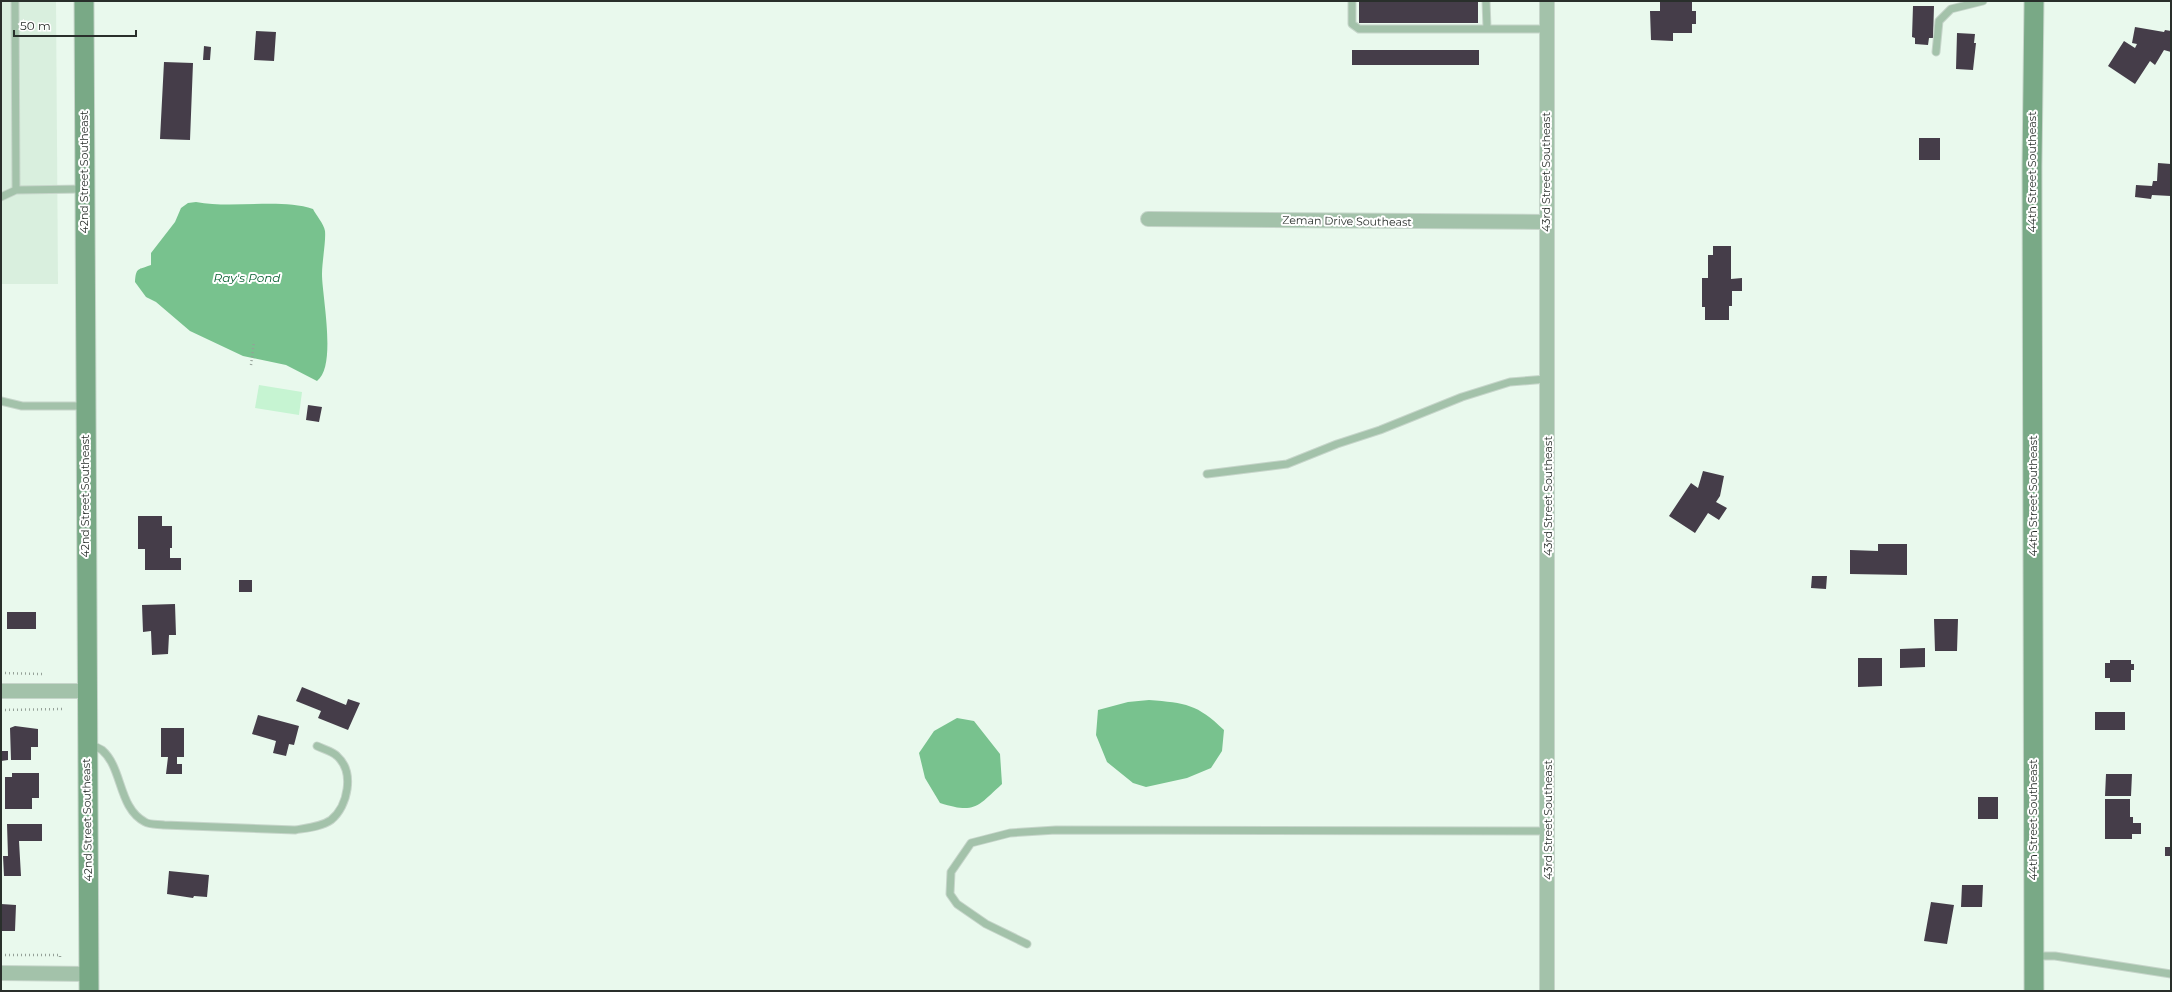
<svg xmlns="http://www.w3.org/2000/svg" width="2172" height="992" viewBox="0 0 2172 992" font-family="Montserrat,sans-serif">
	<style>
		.built { fill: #d9efde }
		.green { fill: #c6f4d2 }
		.water { fill: #78c28e }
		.building { fill: #453d49 }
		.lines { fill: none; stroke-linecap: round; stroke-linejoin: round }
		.lane-casing { stroke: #c6d5ca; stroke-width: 9 }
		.street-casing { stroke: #c6d5ca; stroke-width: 16 }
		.secondary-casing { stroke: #c6d5ca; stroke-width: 21 }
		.path { stroke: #95a198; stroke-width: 2.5; stroke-dasharray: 1 3; stroke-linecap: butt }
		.lane { stroke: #a3c2aa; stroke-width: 7 }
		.street { stroke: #a3c2aa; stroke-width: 14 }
		.secondary { stroke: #79a986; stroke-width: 19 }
		.labels { text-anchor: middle; stroke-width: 4; stroke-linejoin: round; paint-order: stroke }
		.street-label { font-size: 11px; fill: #292f2b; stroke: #fff }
		.water-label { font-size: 12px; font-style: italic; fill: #0b6233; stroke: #fff }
	</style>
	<rect width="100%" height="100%" fill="#e9f9ed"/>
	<!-- built -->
	<path class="built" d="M1,1H56L58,284H1Z"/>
	<!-- green -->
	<path class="green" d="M259,385L302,392L299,415L255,408Z"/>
	<!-- water -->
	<path class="water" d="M196,202C233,209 280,198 313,209C316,215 324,224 325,231C326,241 322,262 322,274C322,296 337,367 317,381L286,365L243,356L190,331L156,302L146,297L135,282C136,267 138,270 151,265V253L175,222L181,208L188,203Z
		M1149,700C1186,703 1197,704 1224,730L1222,751L1211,768L1187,778L1146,787L1133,783L1107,762L1096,735L1098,710L1128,702Z
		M957,718L974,721L1000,754L1002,784C977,807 975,814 940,803L925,778L919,753L934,731Z"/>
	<!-- building -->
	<path class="building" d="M1359,1H1478V23H1359Z
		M1660,1H1692V11H1696V24H1692V33H1673V41L1651,40L1650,11H1660Z
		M1913,6H1934L1933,38H1929L1928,45L1915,44V38L1912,37Z
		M2135,27L2164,32L2165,30L2171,31V52L2164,50L2155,65L2150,61L2135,84L2108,66L2124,41L2135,48L2137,44L2132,43Z
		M256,31L276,32L274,61L254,60Z
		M1957,33L1975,34L1974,43H1976L1973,70L1956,69Z
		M204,46L211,47L210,60H203Z
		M1352,50H1479V65H1352Z
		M164,62L193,63L190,140L160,139Z
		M1919,138H1940V160H1919Z
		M2158,163L2171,164V196L2152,195L2151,199L2135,197L2136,185L2152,186L2153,181H2157Z
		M1713,246H1731V279L1742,278V291H1732V306H1729V320H1705V307H1702V278H1708V255H1713Z
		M308,405L322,407L319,422L306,420Z
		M1703,471L1724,476L1720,496L1716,502L1727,508L1719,520L1708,513L1695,533L1669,516L1691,483L1698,488Z
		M138,516H162V526H172V548H170V558H181V570H145V549H138Z
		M1878,544H1907V575L1850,574V550L1878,551Z
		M1812,576H1827L1826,589L1811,588Z
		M239,580H252V592H239Z
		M175,604L176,635H169L168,654L152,655L151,631L143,632L142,605Z
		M7,612H36V629H7Z
		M1934,619H1958L1957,651H1935Z
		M1925,648V667L1900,668V649Z
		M1858,658H1882V686L1858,687Z
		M2110,660H2131V664H2134V670H2131V682H2110V678H2105V663H2110Z
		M302,687L346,705L348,699L360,703L348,730L318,718L321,711L296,701Z
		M2095,712H2125V730H2095Z
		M258,715L299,726L294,745L289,744L286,756L273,753L276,741L252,734Z
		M15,726L38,729V747H31V760H11L10,728Z
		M161,728H184V757H177V764H182V774H166L168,757H161Z
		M1,751H8V760L1,761Z
		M12,773H39V798H32V809H5V777H12Z
		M2106,774H2132L2131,796H2105Z
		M1978,797H1998V819H1978Z
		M2105,799H2130V817H2133V823H2141V834H2132V839H2105Z
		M7,824H42V841H19L21,876H4L3,856H8Z
		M2165,847H2171V856H2165Z
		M169,871L209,875L207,897L194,896L193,898L167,894Z
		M1962,885H1983L1982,907H1961Z
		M1931,902L1954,905L1947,944L1924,941Z
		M1,904L16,905L15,931H1Z"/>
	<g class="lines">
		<defs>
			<path id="lane" d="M15,1L16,190L84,189
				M1352,1V24L1359,29H1547
				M1486,1L1487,28
				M1936,52L1939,21L1951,9L1983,1
				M1,197L16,190
				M1,401L22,406H85
				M1207,474L1287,464L1337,444L1380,430L1462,397L1510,382L1547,379
				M90,745C94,746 99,748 102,750C123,768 118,808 145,822C150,825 158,824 164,825L295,830C306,828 321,827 331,820C348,806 355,772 337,756C332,751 323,749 317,746
				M1027,944L986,924L957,904L950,894L951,872L971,843L1010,833L1056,830L1548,831
				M2034,956H2055L2171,974"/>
			<path id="street" d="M1547,1V991
				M1148,219L1546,222
				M1,691H86
				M1,973L89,974"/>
			<path id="secondary" d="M84,1L89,991
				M2034,1L2032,166L2034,991"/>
		</defs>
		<!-- lane casing -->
		<use href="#lane" class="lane-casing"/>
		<!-- street casing -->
		<use href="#street" class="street-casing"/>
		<!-- secondary casing -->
		<use href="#secondary" class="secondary-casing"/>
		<!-- path -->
		<path class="path" d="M251,365L254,341
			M1,673L42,674
			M1,710L62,709
			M1,955H60V959"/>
		<!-- lane -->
		<use href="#lane" class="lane"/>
		<!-- street -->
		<use href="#street" class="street"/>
		<!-- secondary -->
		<use href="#secondary" class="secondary"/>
	</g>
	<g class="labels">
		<!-- street labels -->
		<g class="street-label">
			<text transform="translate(84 172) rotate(-90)" y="4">42nd Street Southeast</text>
			<text transform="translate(1546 172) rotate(-90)" y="4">43rd Street Southeast</text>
			<text transform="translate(2032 172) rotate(-90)" y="4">44th Street Southeast</text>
			<text transform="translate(1347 221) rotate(1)" y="4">Zeman Drive Southeast</text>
			<text transform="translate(85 496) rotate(-90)" y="4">42nd Street Southeast</text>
			<text transform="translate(1548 496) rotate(-90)" y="4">43rd Street Southeast</text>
			<text transform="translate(2033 496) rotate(-90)" y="4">44th Street Southeast</text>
			<text transform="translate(87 820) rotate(-91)" y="4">42nd Street Southeast</text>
			<text transform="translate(1548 820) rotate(-90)" y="4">43rd Street Southeast</text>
			<text transform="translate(2033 820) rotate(-90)" y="4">44th Street Southeast</text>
		</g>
		<!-- water labels -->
		<g class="water-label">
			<text x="247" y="282">Ray's Pond</text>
		</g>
	</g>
	<!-- border -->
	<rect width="2172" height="992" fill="none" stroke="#292f2b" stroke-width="4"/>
	<!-- scale -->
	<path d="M14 30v6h122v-6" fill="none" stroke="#292f2b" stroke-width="2"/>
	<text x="20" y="30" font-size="12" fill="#292f2b" stroke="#ffffff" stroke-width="3" paint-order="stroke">50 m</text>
</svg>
